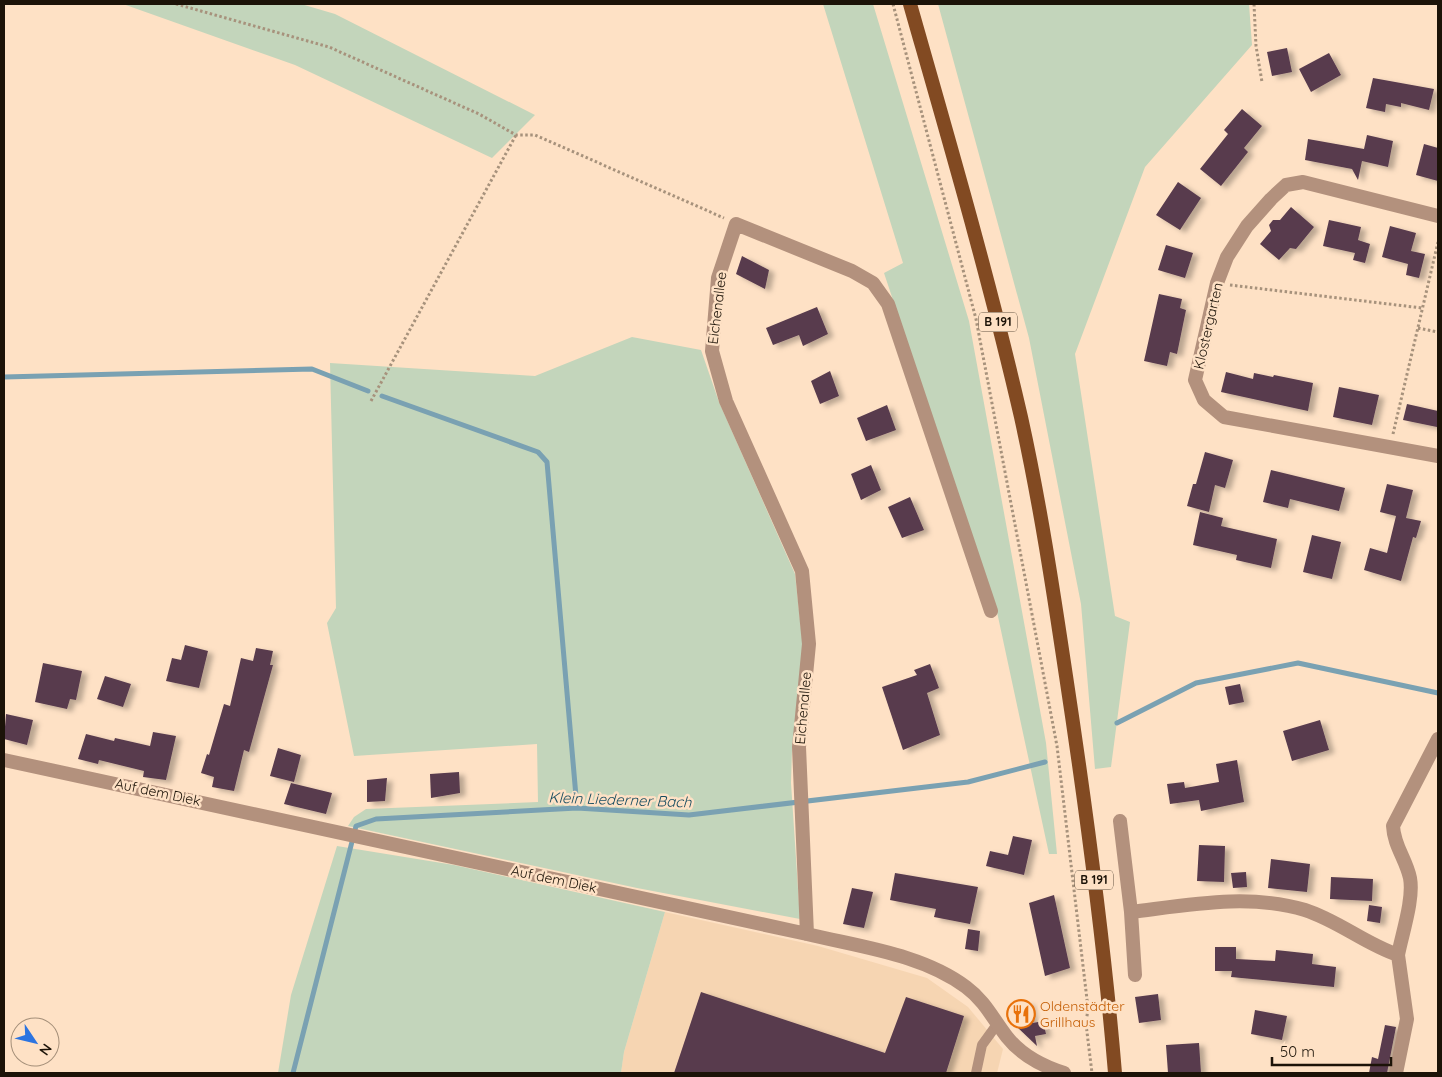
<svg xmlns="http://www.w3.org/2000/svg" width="1442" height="1077" viewBox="0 0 1442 1077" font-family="Quicksand,sans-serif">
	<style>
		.built { fill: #f6d5b2 }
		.green { fill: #c3d5bb }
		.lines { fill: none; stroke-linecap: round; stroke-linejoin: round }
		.stream { stroke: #7aa1b2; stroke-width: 5 }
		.building { fill: #583b4d; filter: url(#shadow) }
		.path { stroke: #a7927c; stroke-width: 3; stroke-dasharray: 2.5 2.5; stroke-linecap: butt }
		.service { stroke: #b3917d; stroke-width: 10 }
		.minor { stroke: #b3917d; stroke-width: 14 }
		.primary { stroke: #824a22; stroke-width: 14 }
		.labels { text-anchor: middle; stroke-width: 5; stroke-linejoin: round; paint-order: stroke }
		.shield { fill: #fee1c5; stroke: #605141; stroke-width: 1 }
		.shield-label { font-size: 12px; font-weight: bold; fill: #1c1308 }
		.street-label { font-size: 14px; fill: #1c1308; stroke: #fee1c5 }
		.food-label { font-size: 14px; fill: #c56008; stroke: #fee1c5; text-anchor: start }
		.water-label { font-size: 15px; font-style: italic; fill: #174c60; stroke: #fee1c5 }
	</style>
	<defs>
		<filter id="shadow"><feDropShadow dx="5.5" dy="3" stdDeviation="2.5" flood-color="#0004"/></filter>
	</defs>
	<rect width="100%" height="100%" fill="#fee1c5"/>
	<!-- built -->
	<path class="built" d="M665,912L818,946L927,978L968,1007L1003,1049L997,1073H621L624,1052Z"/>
	<!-- green -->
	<path class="green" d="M123,4H301L335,14L535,115L492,158L295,65Z
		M823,4H873L969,321L1046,743L1057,854H1049L997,612L884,273L903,263Z
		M938,4H1249L1252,45L1145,167L1075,354L1115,616L1130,622L1111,767L1095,769L1081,604L1029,338Z
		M632,337L701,350L719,402L795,574L803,647L792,750L791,783L800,919L637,888L348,826L354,817L366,809L538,802L537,744L354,756L327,623L336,608L330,363L535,376Z
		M337,846L454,865L665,912L624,1052L621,1073H278L291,995Z"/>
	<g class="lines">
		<!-- stream -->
		<path class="stream" d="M4,377L312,369L368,391
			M382,396L538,452L547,462L577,808
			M1117,723L1196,683L1298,663L1438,693
			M293,1073L356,826L376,819L577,808L689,815L968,782L1045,762"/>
	</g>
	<!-- building -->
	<path class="building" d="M1287,48L1292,72L1272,76L1267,52Z
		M1329,53L1341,75L1311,92L1299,69Z
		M1373,78L1434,89L1429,110L1401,103V107L1386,104L1385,112L1366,108Z
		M1242,109L1262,126L1244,148L1248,152L1221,186L1200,169L1228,134L1224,130Z
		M1367,135L1393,141L1388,167L1362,161L1358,180L1352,169L1305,160L1308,139L1364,149Z
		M1424,144L1438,148V181L1416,175Z
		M1178,182L1201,198L1180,230L1156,215Z
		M1291,207L1314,227L1296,249L1290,248L1279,260L1260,244L1271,231L1269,225L1273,220H1280Z
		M1329,220L1361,227L1358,240L1370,244L1365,263L1353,260L1355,253L1323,246Z
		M1390,226L1416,233L1411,251L1425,254L1419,278L1406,275L1408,264L1382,257Z
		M1166,245L1193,253L1185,278L1158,270Z
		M742,256L769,270L765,289L736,274Z
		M1159,294L1182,299L1180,308L1186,310L1177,354L1170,352L1167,366L1144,361Z
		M817,307L828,334L803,346L799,335L773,345L766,328Z
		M830,371L839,396L820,404L811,381Z
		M1226,372L1253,379L1254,373L1273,377L1274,375L1313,383L1308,411L1221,392Z
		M1339,387L1379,395L1372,425L1333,417Z
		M1407,404L1438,411L1437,427L1403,420Z
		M887,405L896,430L866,441L857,418Z
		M1205,452L1233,460L1225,488L1215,485L1209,512L1187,506L1193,484H1196Z
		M871,465L881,490L861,500L851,474Z
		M1271,470L1345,488L1339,511L1290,499L1288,508L1263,502Z
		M1387,484L1413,490L1406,518L1421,521L1416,538L1413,537L1401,581L1364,570L1370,548L1387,553L1396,516L1380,512Z
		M910,497L924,530L902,538L888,507Z
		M1200,512L1223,518L1221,526L1277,539L1271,568L1236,560L1237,555L1193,545Z
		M1312,535L1341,542L1332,579L1303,572Z
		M185,645L208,651L199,688L166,681L172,658L181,660Z
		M256,648L273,651L270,665H273L249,752L244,750L234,791L212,787L214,777L201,773L207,754L209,755L224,704L230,706L241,658L253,661Z
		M43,663L82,671L76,700L70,699L67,709L35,702Z
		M930,664L939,688L927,693L940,735L903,750L882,687L917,675L914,670Z
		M105,676L131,684L123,707L97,699Z
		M1240,684L1244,702L1229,705L1225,687Z
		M6,714L33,720L27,745L4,739Z
		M1320,720L1329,750L1292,761L1283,731Z
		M153,732L176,736L166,780L143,777L144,771L99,760L98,764L78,759L86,734L114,741L115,738L150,746Z
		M278,748L301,755L294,782L270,776Z
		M1237,760L1244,802L1201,811L1199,800L1170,804L1167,784L1184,782L1185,788L1219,782L1216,764Z
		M459,772L460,793L431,798L430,774Z
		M387,778L385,801L367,802V780Z
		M291,783L332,793L326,814L284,804Z
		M1013,836L1032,840L1024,875L986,866L990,851L1008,855Z
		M1199,845L1225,846L1224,882L1197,881Z
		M1271,859L1310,864L1307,892L1268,888Z
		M1246,872L1247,887L1233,888L1231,873Z
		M895,873L978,887L970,924L934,917L936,909L890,900Z
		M1331,877L1373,879L1372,901L1330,899Z
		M852,888L873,892L864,928L843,924Z
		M1054,895L1070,968L1045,976L1029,903Z
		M1369,905L1382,907L1380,923L1367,921Z
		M968,929L980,931L978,951L965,949Z
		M1215,947H1236V959L1275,961L1276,950L1313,954L1312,964L1336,967L1334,987L1231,977L1232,971H1215Z
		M701,992L885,1053L906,997L964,1016L946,1073H674Z
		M1158,994L1161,1020L1139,1023L1135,997Z
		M1029,1002L1033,1023L1043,1021L1046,1034L1035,1036L1037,1046L1016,1026L1012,1005Z
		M1255,1010L1287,1016L1282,1040L1251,1034Z
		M1385,1025L1396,1027L1387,1073H1369L1372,1057L1378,1059Z
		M1199,1043L1201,1073H1168L1166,1045Z"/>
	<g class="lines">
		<!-- path -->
		<path class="path" d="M176,4L329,47L479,114L516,135H535L724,218
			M893,4L976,319L1057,746L1088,1008L1086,1024L1092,1073
			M1254,4L1256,46L1262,82
			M1230,285L1422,308
			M1418,328L1438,332
			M371,401L516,135
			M1393,434L1438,242"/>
		<!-- service -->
		<path class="service" d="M976,1073L982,1045L998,1023"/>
		<!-- minor -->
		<path class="minor" d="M1438,216L1303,182L1286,185L1271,199L1247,226L1227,257L1217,283L1195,380L1204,400L1224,417L1438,456
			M4,760L807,934C860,947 922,954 966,987C985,1001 993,1019 1007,1037C1022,1056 1042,1066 1064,1073
			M1120,821L1131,912C1188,905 1249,893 1305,910C1339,921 1365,944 1398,955L1407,1019L1396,1073
			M1131,912L1135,975
			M807,934L799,747L809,644L802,571L726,401L712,351L718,278L736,224L852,271L873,283L888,304L991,611
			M1398,955C1402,934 1414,899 1410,878C1406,859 1394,846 1393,826L1438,739"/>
		<!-- primary -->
		<path class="primary" d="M910,4C949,141 989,278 1021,417C1040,503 1053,589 1066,676C1086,808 1104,940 1115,1073"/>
	</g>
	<!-- icons -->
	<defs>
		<symbol id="restaurant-ring" viewBox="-11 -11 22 22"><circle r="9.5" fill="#fee1c5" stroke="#e8710a" stroke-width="1.5"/><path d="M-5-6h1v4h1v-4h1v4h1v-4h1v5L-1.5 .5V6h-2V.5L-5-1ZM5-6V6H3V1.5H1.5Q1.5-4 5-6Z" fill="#e8710a"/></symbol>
	</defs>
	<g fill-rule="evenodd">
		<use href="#restaurant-ring" x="1005" y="998" width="32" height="32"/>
	</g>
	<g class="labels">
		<!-- shield labels -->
		<g class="shield">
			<rect x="979" y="312.5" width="38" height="19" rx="4"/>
			<rect x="1075" y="870.5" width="38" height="19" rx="4"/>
		</g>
		<g class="shield-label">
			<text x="998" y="326">B 191</text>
			<text x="1094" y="884">B 191</text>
		</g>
		<!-- street labels -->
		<g class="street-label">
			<text transform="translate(717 308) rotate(-83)" y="5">Eichenallee</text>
			<text transform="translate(1208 326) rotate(-77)" y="5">Klostergarten</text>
			<text transform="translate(803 708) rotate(-85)" y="5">Eichenallee</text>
			<text transform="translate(158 792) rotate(12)" y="5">Auf dem Diek</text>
			<text transform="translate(554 879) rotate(12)" y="5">Auf dem Diek</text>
		</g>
		<!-- food labels -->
		<g class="food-label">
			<text x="1040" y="1011">Oldenstädter<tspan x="1040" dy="16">Grillhaus</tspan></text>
		</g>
		<!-- water labels -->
		<g class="water-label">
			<text transform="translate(620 800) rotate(2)" y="5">Klein Liederner Bach</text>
		</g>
	</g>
	<!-- border -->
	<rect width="1442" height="1077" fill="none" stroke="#1c1308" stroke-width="10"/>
	<!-- north arrow -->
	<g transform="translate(35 1042) rotate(125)"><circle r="24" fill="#fee1c5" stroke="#a48f79"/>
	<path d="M0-4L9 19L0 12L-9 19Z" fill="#2c74e0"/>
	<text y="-8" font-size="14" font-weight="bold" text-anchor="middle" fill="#1c1308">N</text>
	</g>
	<!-- scale -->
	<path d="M1272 1057v8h119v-8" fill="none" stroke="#1c1308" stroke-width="2.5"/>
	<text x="1280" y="1057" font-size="15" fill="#1c1308" stroke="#fee1c5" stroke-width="4" paint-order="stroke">50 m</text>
</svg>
